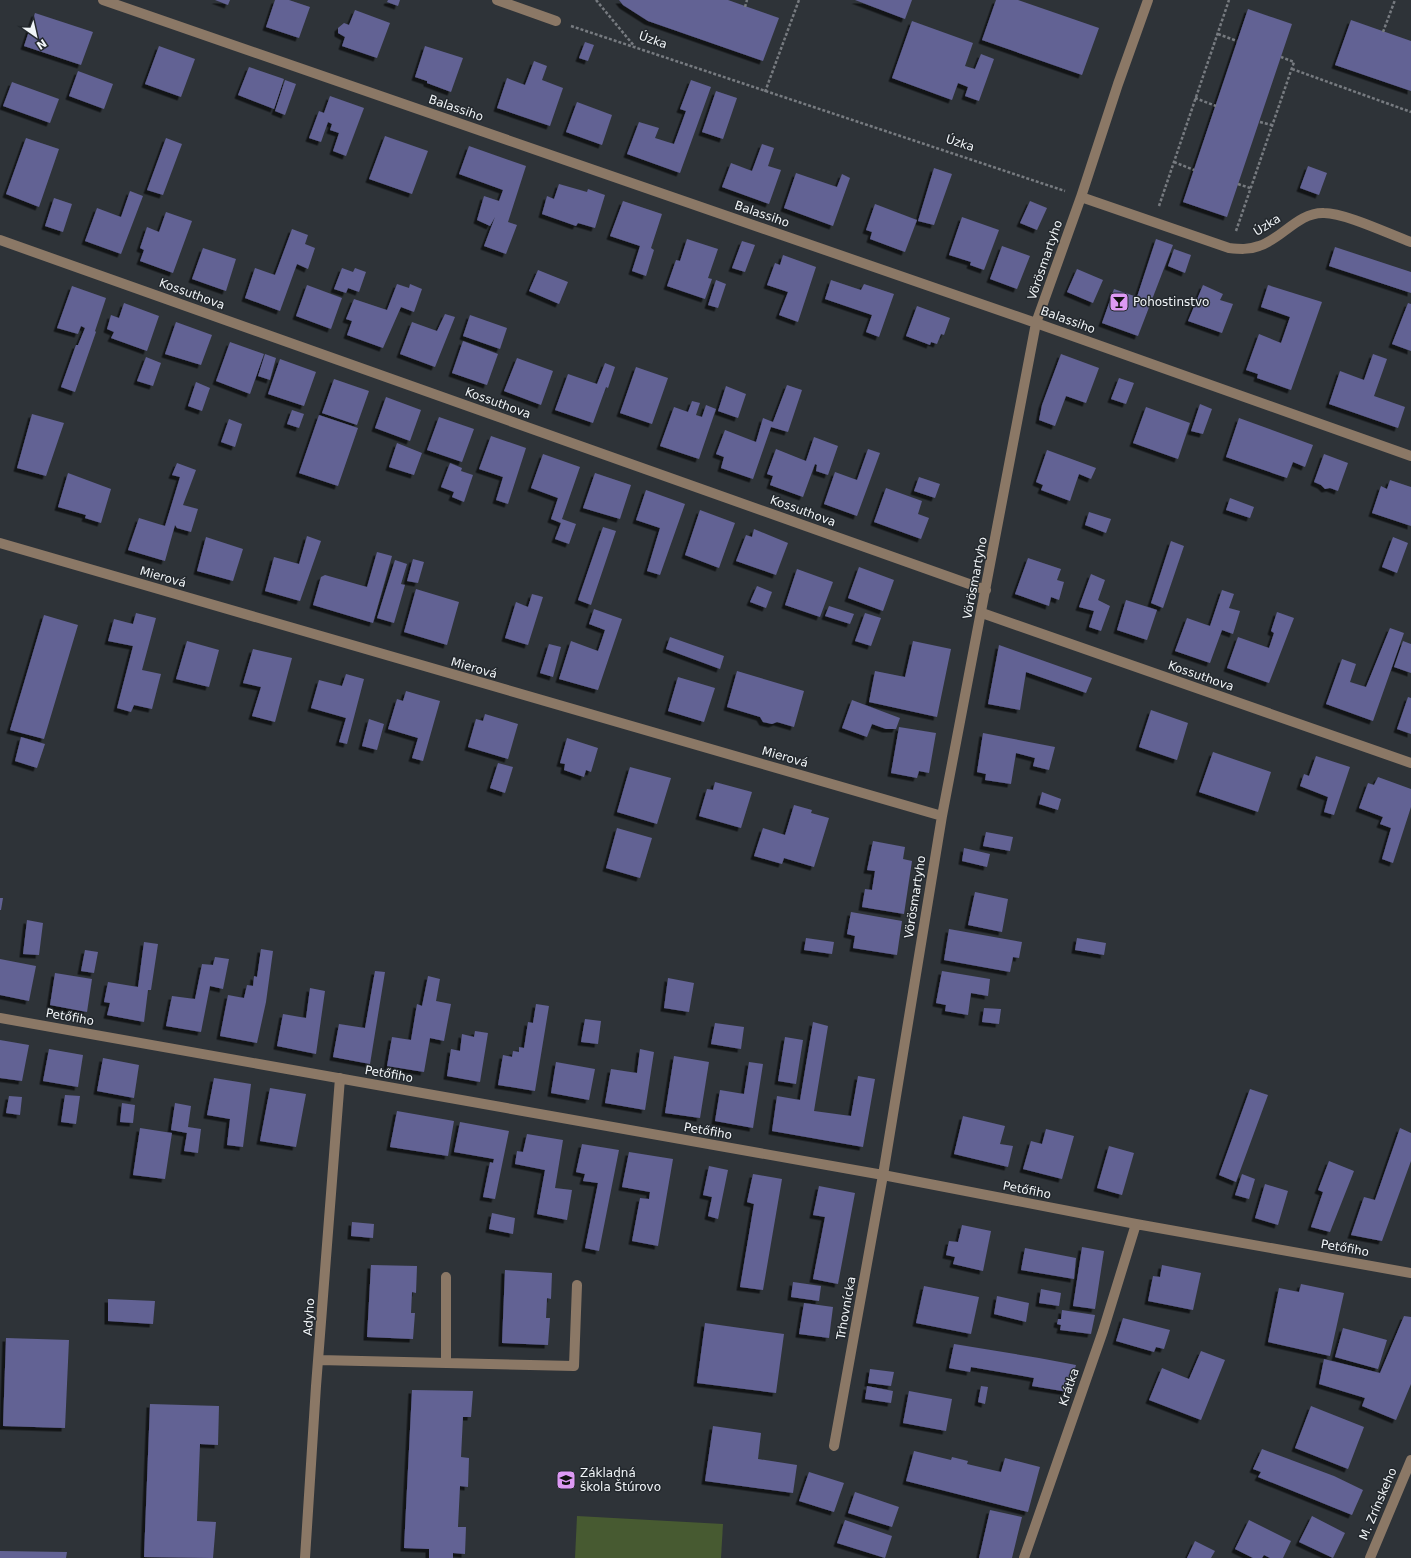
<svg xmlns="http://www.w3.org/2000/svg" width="1411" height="1558" viewBox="0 0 1411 1558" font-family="'DejaVu Sans',sans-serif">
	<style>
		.green { fill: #475a31 }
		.building { fill: #626294; filter: url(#shadow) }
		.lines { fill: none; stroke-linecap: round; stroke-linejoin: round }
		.path { stroke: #777b80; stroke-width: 2.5; stroke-dasharray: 3 2; stroke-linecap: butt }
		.minor { stroke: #8b7866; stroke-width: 10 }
		.labels { text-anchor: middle; stroke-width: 3; stroke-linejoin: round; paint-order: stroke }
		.street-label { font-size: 12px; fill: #f1f5f8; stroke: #24292e }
		.poi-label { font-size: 12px; fill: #f1f5f8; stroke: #24292e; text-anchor: start }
	</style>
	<defs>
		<filter id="shadow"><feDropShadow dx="-3.5" dy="3.5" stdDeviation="0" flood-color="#0009"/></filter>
	</defs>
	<rect width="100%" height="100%" fill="#2e3338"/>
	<!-- green -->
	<path class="green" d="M577,1516L723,1524L721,1558H575Z"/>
	<!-- building -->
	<path class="building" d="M215,0H230L228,5Z
		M275,0H289L310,7L299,38L266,27Z
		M388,0H400L398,6L387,2Z
		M619,0H728L779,18L763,61L648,21L623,5Z
		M855,0H912L905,19Z
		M996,0H1018L1099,28L1082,75L982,40Z
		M1248,9L1292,24L1227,217L1183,202Z
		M355,10L390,23L377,58L342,46L345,37L338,33V28L344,23L349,25Z
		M35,13L93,32L81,65L24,46Z
		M1351,20L1411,41V91L1335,65Z
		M912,21L973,43L965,66L975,69L981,54L994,59L979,101L965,96L968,87L958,83L952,100L892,78Z
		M585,42L594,45L588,61L579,58Z
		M159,46L195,59L181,97L145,84Z
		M425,46L463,58L451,92L427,83V81L415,77Z
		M534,61L547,66L542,80L563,88L550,126L497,108L507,78L525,85Z
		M249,67L284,79L274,109L238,95Z
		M78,71L113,84L104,109L69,96Z
		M285,80L296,84L285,115L275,111Z
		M691,80L711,87L680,173L627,154L639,122L659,128L655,138L674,144L686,111L680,109Z
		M12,82L59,99L50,123L3,106Z
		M716,91L737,98L723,139L702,132Z
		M330,96L364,108L346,156L333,151L339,133L330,130L332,124L328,122L321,142L309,138L319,111L324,113Z
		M577,102L612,115L602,145L566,132Z
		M385,136L428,151L412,194L369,179Z
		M26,138L59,149L39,207L6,194Z
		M166,138L182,144L163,195L147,190Z
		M762,144L774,148L768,166L781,170L769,204L722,187L731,163L752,171Z
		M469,146L526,166L508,222L517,225L506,254L484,246L495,217L490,226L477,220L484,196L499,201L503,190L459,174Z
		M1308,166L1327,173L1319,195L1300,188Z
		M934,168L952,174L934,225L918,221Z
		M796,173L837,187L842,174L850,178L833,226L784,208Z
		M559,184L587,192L588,189L605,195L595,228L578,223L576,226L542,214L547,196L554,199Z
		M130,191L143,196L121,254L85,241L97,208L121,217Z
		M54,198L72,204L63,232L45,226Z
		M623,201L662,214L651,248L654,250L646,276L632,271L640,246L610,236Z
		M1030,201L1047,208L1037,230L1020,223Z
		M875,204L917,220L905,252L870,239L872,232L866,230Z
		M166,212L192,221L173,273L140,261L144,250L140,248L147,227L159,232Z
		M962,217L999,230L984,270L970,265L971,262L949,255Z
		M292,229L308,235L305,244L315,248L308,269L297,264L280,311L245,298L255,268L275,275Z
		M687,239L718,249L708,278L712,279L705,299L667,286L676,260L680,261Z
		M1156,239L1173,245L1138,336L1102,323L1114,289L1137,297Z
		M742,241L755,245L745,272L732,268Z
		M1002,246L1030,256L1017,289L990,279Z
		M1335,247L1411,272V293L1329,266Z
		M203,248L236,259L226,291L192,279Z
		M1174,249L1191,255L1185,273L1168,266Z
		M783,255L816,267L798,322L779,315L788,292L767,285L775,263L780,265Z
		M342,268L353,272L355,268L366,272L359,292L348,288L346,293L334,289Z
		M1077,269L1103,280L1093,303L1067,292Z
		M538,270L568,282L559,304L529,291Z
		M716,280L726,284L718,308L708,305Z
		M831,280L861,290L864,284L894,294L879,337L866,332L872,315L825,299Z
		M397,284L409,288L410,284L422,289L414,312L401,307L383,348L347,335L352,321L346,319L354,299L387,310Z
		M307,285L342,298L331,329L296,316Z
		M1203,285L1223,294L1220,300L1233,304L1222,333L1188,321Z
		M1268,285L1322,302L1291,390L1257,378L1258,374L1246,370L1259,334L1281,343L1290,317L1261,307Z
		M72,286L106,298L95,331L96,332L75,392L61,387L76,345H78L85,328L81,326L78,334L57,328Z
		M124,303L159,316L147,351L111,338L114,332L107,329L111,315L119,318Z
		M1408,303L1411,304V351L1392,344Z
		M917,306L950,318L944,335L941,334L937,344L931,342L930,345L906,336Z
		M445,314L455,317L435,367L400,354L412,322L437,331Z
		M470,315L507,328L500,349L463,336Z
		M176,322L212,335L201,365L165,354Z
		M463,341L498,354L487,385L452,373Z
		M230,342L264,354L250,394L216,381Z
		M265,354L276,358L270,380L258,376Z
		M1061,354L1099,368L1086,403L1066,396L1055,426L1039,420L1042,405Z
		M1373,354L1387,359L1374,396L1405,407L1398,428L1329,404L1340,371L1364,380Z
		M146,357L161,363L153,386L137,381Z
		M517,358L553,371L541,405L504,391Z
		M280,359L316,372L304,406L268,394Z
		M605,363L615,367L608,388L606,387L593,423L555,410L568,374L597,384Z
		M636,367L668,378L652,424L620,413Z
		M1119,378L1134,383L1126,404L1111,399Z
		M334,379L369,391L357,425L322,413Z
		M196,382L210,388L202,411L188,406Z
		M787,385L802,390L788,432L771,427L753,479L721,468L724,457L716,454L725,430L756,442L763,418L773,422Z
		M726,386L746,394L738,418L718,411Z
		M386,397L421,410L410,441L375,428Z
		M692,401L700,403L696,415L702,417L706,405L716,409L699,459L660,446L674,407L688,412Z
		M1200,404L1212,409L1203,434L1191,431Z
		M1146,407L1190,423L1178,459L1133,443Z
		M292,410L304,414L299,428L287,424Z
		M32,414L64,423L46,476L17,468Z
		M319,415L358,428L338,486L299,473Z
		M439,417L474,429L462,462L427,450Z
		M1239,418L1313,445L1305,467L1293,462L1287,478L1226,457Z
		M229,419L242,424L235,447L221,442Z
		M491,436L526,448L508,504L496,500L503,477L479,469Z
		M814,437L838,446L828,475L816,471L817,465L815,464L803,497L770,485L773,476L767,474L776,449L806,461Z
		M397,443L422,453L414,475L389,467Z
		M868,449L880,453L857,516L824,504L835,472L857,480Z
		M1047,450L1096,468L1091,479L1079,474L1070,501L1041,490L1043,485L1036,482Z
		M543,454L580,467L562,519L576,524L569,544L555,539L561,523L551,519L558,498L531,488Z
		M1324,454L1348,463L1338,491L1330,488L1325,489L1321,485L1314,482Z
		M177,463L196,470L183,505L198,509L191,532L177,528L175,525L165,561L128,550L139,518L165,526L180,477L172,475Z
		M450,463L462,468L461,471L473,475L464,502L452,497L454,492L441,487Z
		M68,473L111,489L101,523L85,518L86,515L58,507Z
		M595,473L631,485L620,519L583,508Z
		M919,477L940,484L935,498L914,491Z
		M1390,480L1411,487V526L1372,513L1381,486L1387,489Z
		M886,488L922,501L918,514L929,518L921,539L874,522Z
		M646,490L685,504L660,575L647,571L660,528L636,520Z
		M1230,498L1254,507L1250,518L1226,510Z
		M700,510L735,523L719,568L685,555Z
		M1089,512L1111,519L1106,533L1085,525Z
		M603,527L616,531L591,605L578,600Z
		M754,529L788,543L776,575L736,561L746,535L752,537Z
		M307,536L321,541L300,601L265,591L274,557L299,564Z
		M206,537L243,549L233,581L197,571Z
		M1393,537L1408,543L1397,573L1382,567Z
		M1171,541L1184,546L1163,608L1151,603Z
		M377,552L392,556L373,623L313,605L321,577L325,575L367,587Z
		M1028,558L1061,569L1057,580L1064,582L1059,600L1051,597L1049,606L1015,594Z
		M413,559L424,562L418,583L407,581Z
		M395,560L407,564L401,584L405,585L394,623L377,618Z
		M859,567L894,580L883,611L848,598Z
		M797,569L833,582L820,617L785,605Z
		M1091,574L1105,580L1098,600L1110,606L1101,631L1089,627L1094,611L1079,607Z
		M757,586L772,592L766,608L750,602Z
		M416,589L459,602L447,645L404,632Z
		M1222,590L1234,594L1229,608L1240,611L1233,634L1222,630L1210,663L1175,651L1187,618L1210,626Z
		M532,594L543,597L528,645L505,638L516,602L528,607Z
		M1126,600L1157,610L1147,640L1117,630Z
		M829,606L854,614L850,624L825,616Z
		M594,609L622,619L598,690L559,679L571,641L598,651L605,630L589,624Z
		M1277,612L1294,618L1269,683L1227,668L1238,637L1269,648L1274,633L1271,631Z
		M136,613L156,618L142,670L161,674L152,709L134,705L131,712L117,708L133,646L108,641L114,619L133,624Z
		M865,613L881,618L871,646L855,641Z
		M44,615L78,625L44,739L10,730Z
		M1390,628L1404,633L1373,721L1326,704L1342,659L1356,664L1350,682L1366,687Z
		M670,637L724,656L720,669L666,649Z
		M187,641L219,650L209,687L176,679Z
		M913,641L951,649L937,717L869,702L875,671L905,677Z
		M1403,641L1411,644V673L1394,667Z
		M549,644L561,647L553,677L540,673Z
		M999,645L1092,678L1086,693L1026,672L1020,710L988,704Z
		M253,649L292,658L275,722L252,716L261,687L243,683Z
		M737,671L804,691L794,727L777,722L772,724L763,722L760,717L727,707Z
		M346,674L364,679L347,744L339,742L346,718L311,708L319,680L342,686Z
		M678,677L715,688L704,722L668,711Z
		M406,691L440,701L423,761L412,758L418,738L388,729L397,699L403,701Z
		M1408,697L1411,698V734L1397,729Z
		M852,700L900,718L896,729H886L872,724L867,737L842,728Z
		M1151,710L1188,723L1177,760L1139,747Z
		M485,714L518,724L508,759L468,747L476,719L483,721Z
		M369,719L384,724L377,750L362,746Z
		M899,727L936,733L929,773L919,771L917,778L891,773Z
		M983,733L1055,747L1049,770L1033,766L1035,758L1016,753L1011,784L985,780L986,774L977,772Z
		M21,737L45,744L37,768L15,761Z
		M567,738L598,748L591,772L586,770L584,777L564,770L565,764L560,763Z
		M1213,752L1271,772L1258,812L1199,792Z
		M1316,756L1350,767L1334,815L1324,812L1328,797L1300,786L1304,774L1309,776Z
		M498,763L513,767L505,793L490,788Z
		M630,767L671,778L657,824L617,812Z
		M1378,777L1411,789V807L1393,863L1382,859L1391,828L1380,824L1383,817L1359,808L1368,783L1374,785Z
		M715,782L752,792L741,828L699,816L707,789L713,790Z
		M1042,792L1061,799L1058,810L1039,804Z
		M794,805L812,810L811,813L829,818L814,867L784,858L782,864L754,856L763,828L785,835Z
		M617,828L652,838L640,878L606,868Z
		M986,832L1013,837L1010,851L983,846Z
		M873,841L905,847L903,859L912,861L904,914L862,907L865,889L872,890L875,871L867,870Z
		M964,848L990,854L987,867L962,861Z
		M975,892L1008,899L1002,932L968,925Z
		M0,898H3L1,910H0Z
		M851,912L902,921L897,955L853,948L855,936L847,934Z
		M27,920L43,923L39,955L23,954Z
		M949,929L1022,942L1019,958L1013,957L1010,972L944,960Z
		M806,938L834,942L832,954L804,950Z
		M1077,938L1106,943L1104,955L1075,950Z
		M144,942L158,944L151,990H148L144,1022L107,1015L110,1003L104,1002L108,982L138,987Z
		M261,949L273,951L266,1002L257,1043L220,1036L228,995L244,998L247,985L253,986L254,976L257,977Z
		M85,950L98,952L94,973L81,971Z
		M215,957L229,959L223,989L210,986L201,1032L166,1026L172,996L195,999L202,964L213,965Z
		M0,959L36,966L29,1001L0,995Z
		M375,971L385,972L370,1064L333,1057L339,1024L365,1028Z
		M942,971L990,979L988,996L971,993L968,1015L945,1011L946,1005L936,1003Z
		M55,973L92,979L87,1012L50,1005Z
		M428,976L440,979L436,1001L451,1004L444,1041L430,1038L424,1072L387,1066L392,1037L411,1040L417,1004L422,1006Z
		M668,978L694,983L689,1012L664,1008Z
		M310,988L325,991L316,1054L277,1046L283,1014L306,1018Z
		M536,1004L549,1006L535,1091L498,1085L503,1055L512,1057L513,1051L519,1052V1047L524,1048L528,1022L533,1023Z
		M984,1008L1001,1009L999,1024L982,1022Z
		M585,1019L601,1021L598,1044L581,1042Z
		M813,1022L828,1026L814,1111L851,1116L858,1076L875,1079L863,1147L772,1131L777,1096L800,1100Z
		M715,1023L744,1027L741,1049L711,1044Z
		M475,1031L488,1033L480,1082L447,1076L451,1049L460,1051L462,1034L474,1037Z
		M785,1037L803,1040L796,1084L778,1081Z
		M0,1040L29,1045L22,1081L0,1078Z
		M49,1049L83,1055L78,1087L43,1081Z
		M640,1049L654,1052L645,1110L605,1103L611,1069L637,1073Z
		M674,1056L709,1062L700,1118L665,1113Z
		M103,1058L139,1065L134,1098L97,1091Z
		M556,1062L595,1069L589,1100L551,1093Z
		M749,1062L763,1064L753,1128L715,1121L720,1090L744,1094Z
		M214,1078L251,1084L243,1147L227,1145L230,1119L207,1115Z
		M270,1088L306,1094L296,1147L260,1141Z
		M1250,1089L1268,1095L1236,1182L1219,1175Z
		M65,1095L80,1096L76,1124L61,1122Z
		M9,1096L22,1097L20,1115L6,1113Z
		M122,1103L135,1105L133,1123L120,1122Z
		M175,1103L191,1106L188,1127L201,1129L198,1153L184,1151L187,1133L171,1130Z
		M397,1111L454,1121L448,1156L390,1147Z
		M963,1116L1005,1126L1000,1144L1013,1146L1008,1167L954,1154Z
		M460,1122L509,1131L495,1199L483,1197L490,1162L493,1163L494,1159L454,1152Z
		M140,1128L172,1133L165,1179L133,1175Z
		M1400,1128L1411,1133V1161L1382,1241L1351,1235L1364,1197L1375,1200Z
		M1046,1129L1074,1136L1062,1179L1023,1169L1031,1141L1042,1144Z
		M527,1134L563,1140L555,1188L572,1190L567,1220L537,1214L545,1170L515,1164L517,1151L523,1152Z
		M582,1144L619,1150L599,1251L585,1248L598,1183L583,1181L585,1174L576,1172Z
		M1109,1146L1134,1153L1122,1195L1097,1188Z
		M629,1152L673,1159L658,1246L632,1241L640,1198L649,1199L650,1192L622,1187Z
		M1329,1161L1354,1171L1330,1232L1311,1227L1323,1192L1318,1190Z
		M709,1166L728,1170L718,1219L708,1216L712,1197L703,1195Z
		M753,1174L782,1179L763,1290L740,1287L754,1204L747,1202Z
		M1242,1174L1255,1179L1249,1199L1235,1195Z
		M1265,1184L1288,1191L1278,1225L1255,1218Z
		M819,1186L855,1193L838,1284L813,1279L825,1217L813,1215Z
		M492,1213L515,1218L513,1234L489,1229Z
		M352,1222L374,1224L373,1238L351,1236Z
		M962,1225L991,1231L983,1271L953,1264L955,1257L946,1255L949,1241L958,1242Z
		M1082,1247L1104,1251L1095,1309L1073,1306Z
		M1025,1248L1076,1258L1074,1279L1021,1270Z
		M371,1265L417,1266L416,1293L412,1292L411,1313H415L413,1339L367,1337Z
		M1162,1265L1201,1273L1193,1310L1148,1301L1153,1276L1160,1277Z
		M505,1270L552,1273L551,1299L547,1298L546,1318H550L548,1345L502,1343Z
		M793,1282L821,1286L819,1301L791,1297Z
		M1301,1284L1344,1293L1330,1356L1268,1342L1279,1288L1299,1292Z
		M924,1286L979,1297L971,1334L916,1323Z
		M1041,1289L1061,1293L1059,1306L1039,1303Z
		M997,1296L1029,1303L1026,1322L994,1314Z
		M108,1299L155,1301L153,1324L108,1321Z
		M804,1303L833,1307L829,1338L799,1334Z
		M1062,1310L1095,1315L1091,1334L1060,1330L1061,1325L1057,1324L1058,1319H1061Z
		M1404,1316L1411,1317V1384L1396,1420L1362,1406L1365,1398L1319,1384L1324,1359L1380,1373Z
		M1123,1318L1170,1330L1164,1349L1156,1347L1154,1352L1116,1341Z
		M705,1323L784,1334L776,1393L697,1383Z
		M1343,1328L1387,1340L1378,1369L1335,1357Z
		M6,1338L69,1340L65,1428L3,1426Z
		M954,1344L1039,1358L1076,1365L1068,1392L1032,1386L1034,1378L971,1367L970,1372L949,1368Z
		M1201,1351L1225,1360L1201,1420L1149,1400L1162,1368L1189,1379Z
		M870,1369L894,1372L891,1386L868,1383Z
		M867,1386L893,1391L891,1403L865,1399Z
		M981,1386L988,1387L985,1404L978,1402Z
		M412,1390L473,1391L471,1417H463L461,1457L469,1458L468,1487L460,1486L458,1527H466L465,1554L453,1553V1558H429V1549L404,1548Z
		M909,1391L952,1399L946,1431L903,1423Z
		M150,1404L219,1406L218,1445L200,1444L197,1521L216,1522L213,1558L144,1557Z
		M1311,1406L1364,1427L1348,1469L1295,1448Z
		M713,1426L761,1433L758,1459L797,1465L793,1493L705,1481Z
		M1262,1449L1334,1476L1363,1490L1352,1515L1258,1477L1261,1472L1253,1469Z
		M914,1451L951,1460L952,1457L968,1461L967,1464L1001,1472L1005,1458L1040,1467L1028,1512L906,1481Z
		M809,1472L844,1483L834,1512L799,1501Z
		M855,1492L899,1507L892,1527L848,1513Z
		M990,1510L1022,1517L1012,1558H979Z
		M1312,1516L1345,1533L1333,1558L1299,1542Z
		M845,1520L892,1536L885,1558L837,1543Z
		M1249,1520L1291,1541L1283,1558H1270L1264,1555L1262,1558H1253L1235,1549Z
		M1195,1541L1215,1551L1211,1558H1187Z
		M0,1551L67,1552L66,1558H0Z"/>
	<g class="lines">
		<!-- path -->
		<path class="path" d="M596,0L635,47
			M745,7L747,0
			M571,26L1065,191
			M1383,32L1395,0
			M1218,34L1237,41
			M1292,69L1411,112
			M765,92L799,0
			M1195,98L1216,106
			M1260,122L1272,125
			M1174,162L1194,170
			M1238,184L1250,188
			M1159,206L1229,0
			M1236,231L1294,62L1281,57"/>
		<!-- minor -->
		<path class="minor" d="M103,0L1036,323L1411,456
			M497,0L556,21
			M1081,197L1229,248C1239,249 1249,250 1259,246C1282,239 1298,212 1324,213C1345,213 1389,234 1411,242
			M0,240L986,590
			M0,543L942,816
			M982,613L1411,763
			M0,1018L883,1175L1136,1224L1411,1273
			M319,1360L574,1366L577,1285
			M446,1363V1277
			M834,1446L883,1175L942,816L1036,323L1081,197L1118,84L1148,0
			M305,1558L316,1386L340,1078
			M1024,1558L1103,1331L1136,1224
			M1370,1558L1411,1460"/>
	</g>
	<!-- icons -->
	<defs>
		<symbol id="bar-square" viewBox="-11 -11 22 22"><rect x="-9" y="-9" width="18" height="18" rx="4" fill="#dd99f4" stroke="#24292e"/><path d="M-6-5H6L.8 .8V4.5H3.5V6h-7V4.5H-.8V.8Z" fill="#111"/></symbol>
		<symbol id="school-square" viewBox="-11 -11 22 22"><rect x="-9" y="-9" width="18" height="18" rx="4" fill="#dd99f4" stroke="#24292e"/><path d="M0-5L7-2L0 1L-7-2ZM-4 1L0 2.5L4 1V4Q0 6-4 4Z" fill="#111"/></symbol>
	</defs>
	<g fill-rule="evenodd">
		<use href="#bar-square" x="1108" y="291" width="22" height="22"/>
		<use href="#school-square" x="555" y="1469" width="22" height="22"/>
	</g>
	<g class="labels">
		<!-- street labels -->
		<g class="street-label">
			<text transform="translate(653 40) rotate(19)" y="4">Úzka</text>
			<text transform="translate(456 108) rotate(19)" y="4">Balassiho</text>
			<text transform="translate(960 143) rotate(18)" y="4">Úzka</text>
			<text transform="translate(762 214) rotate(19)" y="4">Balassiho</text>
			<text transform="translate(1267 225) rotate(-32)" y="4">Úzka</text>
			<text transform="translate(1045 260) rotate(-71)" y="4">Vörösmartyho</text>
			<text transform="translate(192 294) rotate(20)" y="4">Kossuthova</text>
			<text transform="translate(1068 320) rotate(20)" y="4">Balassiho</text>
			<text transform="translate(498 403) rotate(20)" y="4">Kossuthova</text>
			<text transform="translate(803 511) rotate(20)" y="4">Kossuthova</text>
			<text transform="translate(163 577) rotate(16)" y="4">Mierová</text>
			<text transform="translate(975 578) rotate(-79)" y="4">Vörösmartyho</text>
			<text transform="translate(474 668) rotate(16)" y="4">Mierová</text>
			<text transform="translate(1201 676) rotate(19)" y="4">Kossuthova</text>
			<text transform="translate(785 757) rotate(16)" y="4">Mierová</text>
			<text transform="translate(915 897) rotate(-81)" y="4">Vörösmartyho</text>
			<text transform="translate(70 1017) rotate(10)" y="4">Petőfiho</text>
			<text transform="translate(389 1074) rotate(10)" y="4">Petőfiho</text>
			<text transform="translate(708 1131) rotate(10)" y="4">Petőfiho</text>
			<text transform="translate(1027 1190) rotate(11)" y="4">Petőfiho</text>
			<text transform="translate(1345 1248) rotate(10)" y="4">Petőfiho</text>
			<text transform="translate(846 1308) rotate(-80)" y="4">Trhovnícka</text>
			<text transform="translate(309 1317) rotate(-86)" y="4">Adyho</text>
			<text transform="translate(1069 1387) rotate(-71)" y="4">Krátka</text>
			<text transform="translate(1378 1504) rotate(-67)" y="4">M. Zrínskeho</text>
		</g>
		<!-- poi labels -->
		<g class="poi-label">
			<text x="1133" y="306">Pohostinstvo</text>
			<text x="580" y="1477">Základná<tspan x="580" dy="14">škola Štúrovo</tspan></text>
		</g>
	</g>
	<!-- north arrow -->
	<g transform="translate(36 36) rotate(146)" stroke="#24292e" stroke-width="3" paint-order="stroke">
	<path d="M0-3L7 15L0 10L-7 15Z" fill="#f1f5f8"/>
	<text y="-6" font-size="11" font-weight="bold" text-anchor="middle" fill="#f1f5f8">N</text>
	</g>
</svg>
